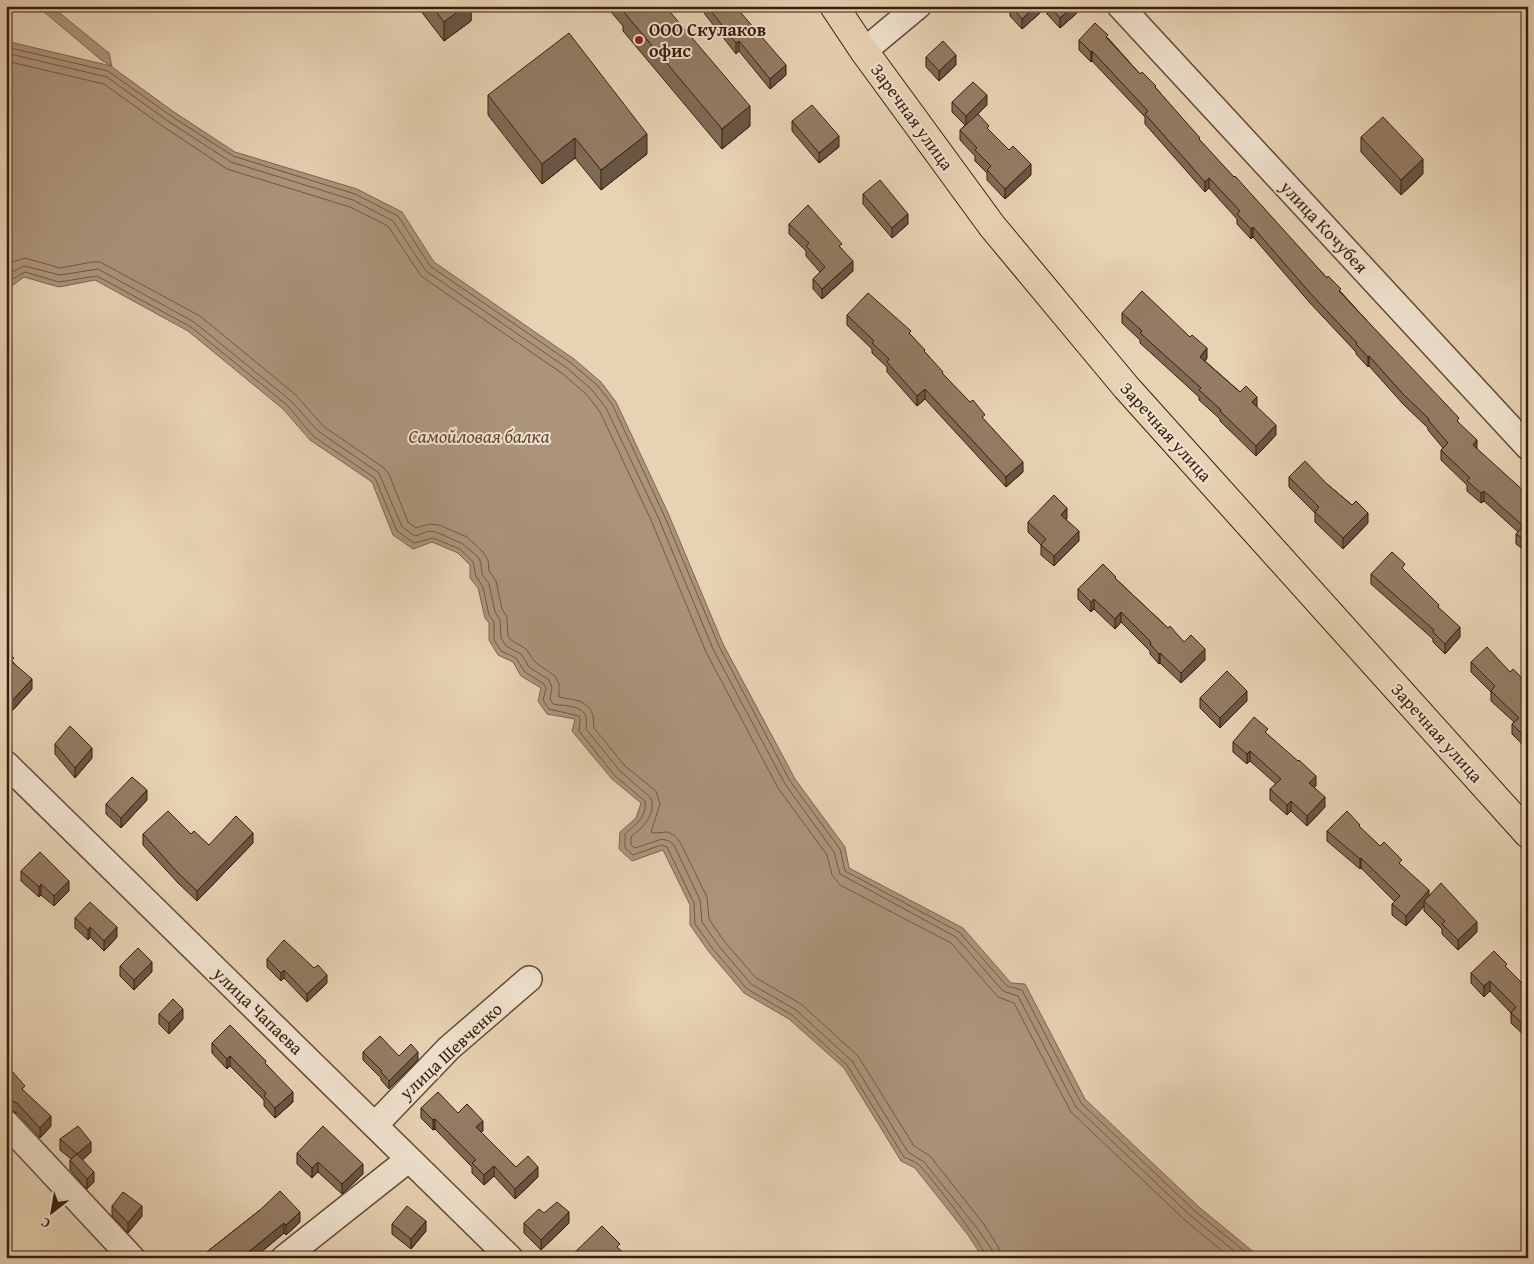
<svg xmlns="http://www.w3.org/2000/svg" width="1534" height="1264" viewBox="0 0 1534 1264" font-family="'Gentium Book Plus',serif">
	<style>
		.water { fill: #ac947b; stroke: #7e644f }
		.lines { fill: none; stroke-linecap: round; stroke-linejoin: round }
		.shore { stroke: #735844; stroke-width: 1 }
		.minor-casing { stroke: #654a36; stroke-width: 28 }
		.major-casing { stroke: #3a1d0d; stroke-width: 30 }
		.minor { stroke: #efe2ce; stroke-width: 25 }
		.major { stroke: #e7d2b3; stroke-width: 28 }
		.wall { fill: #7f6a55; stroke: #3a1d0d }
		.shaded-wall { fill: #685645; stroke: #3a1d0d }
		.building { fill: #947b63; stroke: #3a1d0d }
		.poi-dot { fill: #8f2418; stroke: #efe2ce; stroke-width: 2 }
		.labels { text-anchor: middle; stroke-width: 4; stroke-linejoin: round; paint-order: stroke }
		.poi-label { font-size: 18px; font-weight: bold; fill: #3a1d0d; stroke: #efe2ce; text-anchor: start }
		.street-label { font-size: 18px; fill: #3a1d0d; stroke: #efe2ce }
		.water-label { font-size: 19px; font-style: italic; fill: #624734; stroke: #efe2ce }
	</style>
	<rect width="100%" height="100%" fill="#e7d2b3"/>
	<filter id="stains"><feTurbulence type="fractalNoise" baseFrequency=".004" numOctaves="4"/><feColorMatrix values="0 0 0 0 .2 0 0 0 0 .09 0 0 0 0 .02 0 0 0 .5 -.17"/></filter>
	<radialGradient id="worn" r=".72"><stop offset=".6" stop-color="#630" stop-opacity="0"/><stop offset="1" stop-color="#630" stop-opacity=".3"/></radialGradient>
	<!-- water -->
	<path class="water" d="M37,6H51L109,53L112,67L174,112L235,152L357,189L402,212L434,262L574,359L601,382L616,402L668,513L723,644L795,779L845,847L849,868L963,928L1011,983L1025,984L1085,1099L1200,1208L1261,1258H983L968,1235L915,1168L901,1161L844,1068L789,1019L744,993L709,952L690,925V905L663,850L632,861L619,849L620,832L636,818L641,803L612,779L572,731L575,719L547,714L538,701L541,688L521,676L513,662L498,655L489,640V623L485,618L478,588L470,578V565L458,553L432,542L413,549L393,535L372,482L310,440L283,409L188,331L95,280L59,287L24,277L13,285L6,282V41L111,66L100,59Z"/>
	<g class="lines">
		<!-- shore -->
		<path class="shore" d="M6,47L108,71L171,116L233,156L355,194L398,216L430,266L571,363L597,385L612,404L664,515L719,646L790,781L840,849L845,871L959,932L1007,986L1022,990L1081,1103L1196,1212L1253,1258
			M6,53L107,77L168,121L231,162L353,200L393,221L426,271L567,368L592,390L606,408L658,517L713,649L785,784L834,852L840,874L956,937L1003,991L1018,996L1076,1107L1192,1217L1243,1258
			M6,61L104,84L164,127L227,169L350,207L388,226L421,276L563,374L587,395L600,412L651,520L706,652L778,788L827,855L832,875L840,885L951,943L998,997L1014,1003L1071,1112L1187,1222L1231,1258
			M6,264L25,258L60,268L92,262H100L200,316L296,395L323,426L384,468L389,474L408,522L416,528L429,524L439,525L467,537L483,552L488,560L489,571L496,581L502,609L507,617L508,636L511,640L526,649L535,662L555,676L559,684V697L580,701L589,707L593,715L594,728L625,766L656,791L660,804L651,832L654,833L668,832L675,836L680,842L707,897L709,919L724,941L756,978L801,1004L858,1056L914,1146L930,1156L983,1223L999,1248L1001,1258
			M6,271L12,272L24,266L60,275L98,269L194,322L291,401L318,431L379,473L402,527L415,536L429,531L436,532L463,544L479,558L481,564L482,574L489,584L495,612L500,620L501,638L506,646L521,654L529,667L549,680L552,688L550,699L553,704C563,706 583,705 586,717C587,721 586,725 586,729L620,771L651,798C656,815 643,827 631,837V845L635,848L662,839L669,841L674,845L700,900L702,922L718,945L751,984L796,1010L852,1061L908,1152L924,1162L977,1228L992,1250L994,1258
			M6,278L13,279L25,272L59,282L97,276L191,327L287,405L313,436L375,478L397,531L414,543L433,538L460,549L473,562L476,576L483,587L489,615L494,622V640L501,651L516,658L525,672L544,684L546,689L543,700L549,709L579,716L580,721L579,731L615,776L645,801C647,817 635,825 625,834V848L633,855L661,845L667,847L694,903L695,924L713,949L747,989L792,1015L847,1065L904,1157C908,1159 914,1161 918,1164C927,1171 986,1249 987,1258"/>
		<defs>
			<path id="minor" d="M1120,6L1528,447
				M864,51L918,6
				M6,764L510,1258
				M6,1123L132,1258
				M375,1125L449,1048L529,979
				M284,1258L409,1159"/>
			<path id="major" d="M834,6L864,51L992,226L1126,387L1528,834"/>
		</defs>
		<!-- minor casing -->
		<use href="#minor" class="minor-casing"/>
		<!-- major casing -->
		<use href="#major" class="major-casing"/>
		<!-- minor -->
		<use href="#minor" class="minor"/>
		<!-- major -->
		<use href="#major" class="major"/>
	</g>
	<!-- wall -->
	<path class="wall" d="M417,6H471V21L444,41Z
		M606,6H665L750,126L722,149L623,31V26Z
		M704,6H735L786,75L770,89L739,51L736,54L704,13Z
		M1010,6H1040V13L1022,29L1010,16Z
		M1047,6H1077V13L1060,28L1047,14Z
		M1108,38L1140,74L1156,88L1200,141L1327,278L1341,292L1459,423L1477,449L1528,501V553L1516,544V534L1518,532L1484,501L1481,503L1467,491V485L1441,460V450L1443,448L1428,430V428L1403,404L1369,366L1368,367L1356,354V352L1310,303L1253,237L1251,239L1237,224V219L1209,188L1205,192L1145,124V117L1092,61L1091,62L1079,50V40Z
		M926,57L956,65L939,81L926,67Z
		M488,95L647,154L601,190L575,158L542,184L488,115Z
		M952,102L987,105L978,114L989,131L1031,175L1005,199L987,180V173L975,161V156L960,140V130L965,125L952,112Z
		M792,121L839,147L819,163L792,131Z
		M1361,137L1423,174L1401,195L1361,152Z
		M863,194L908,224L892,238L863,204Z
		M789,224L842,249L853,271L822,299L813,289V279L820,272L806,256V251L789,234Z
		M1122,313L1207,358L1205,361L1257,407L1276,435L1256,456L1220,421V419L1199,400V397L1140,343V340L1122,323Z
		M847,315L911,335L943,374L985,421L1023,472L1006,487L925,399L917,406L887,372V367L872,353V349L847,325Z
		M1289,477L1327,484L1352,505L1368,523L1343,549L1315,522V513L1289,487Z
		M1067,518L1066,520L1079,541L1054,566L1041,555V545L1028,532V522Z
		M1405,571L1439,608L1460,637L1445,654L1433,642V639L1371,584V574Z
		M1116,579L1168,628L1205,660L1181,683L1160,663L1159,664L1150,654V651L1121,622L1115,629L1094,609L1091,612L1078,599V589Z
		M6,652L32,689L12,711L6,706Z
		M1471,662L1510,672L1528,684V750L1512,734V724L1514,722L1491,701V692L1471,672Z
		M1200,698L1247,701L1220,728L1200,708Z
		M1268,735L1316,786L1314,787L1325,807L1307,826L1291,811L1287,815L1270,800V789L1276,784L1250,761L1247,764L1233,752V742Z
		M55,744L92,758L75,778L55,754Z
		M147,800L121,828L106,814V804Z
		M1360,828L1402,866L1429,896L1477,932L1458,950L1442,934V929L1424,911V906L1406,926L1392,915V904L1395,902L1361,868L1360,869L1327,841V831Z
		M143,834H191L209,845L253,843L197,901L178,883L143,845Z
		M21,871L69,891L54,906L41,895L39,897L21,881Z
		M75,918L117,937L104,951L90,937L88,940L75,928Z
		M267,959L327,983L307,1002L284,978L281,981L267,967Z
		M120,966L152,972L134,990L120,976Z
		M1507,968L1528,989L1526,1037L1511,1023V1013L1490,991L1484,997L1471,983V973Z
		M159,1014L183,1019L169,1034L159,1024Z
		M212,1043L266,1064L293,1102L275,1118L264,1106V1100L230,1066L227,1069L212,1053Z
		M363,1052L399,1056L418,1060L389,1089L381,1080V1078L363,1060Z
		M6,1075L25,1092L51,1126L40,1138L17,1113L7,1109L6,1108Z
		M421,1108L458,1113L483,1131L481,1132L516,1167L538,1177L515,1199L494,1176L484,1185L472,1173V1167L435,1129L433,1130L421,1118Z
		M60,1139L91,1152L82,1160L94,1182L87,1189L70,1170V1160L71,1159L60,1150Z
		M297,1153L363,1174L342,1194L318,1172L312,1178L297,1164Z
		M112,1206L142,1216L128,1233L112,1216Z
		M260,1210L300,1222L286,1235L284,1233L254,1258H203V1255Z
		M544,1213L569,1223L541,1250L524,1233V1223Z
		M392,1224L426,1231L411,1249L392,1234Z"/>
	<!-- shaded-wall -->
	<path class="shaded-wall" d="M465,6H471V21L444,41V22Z
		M1036,6H1040V13L1022,29V19Z
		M1074,6H1077V13L1060,28V18Z
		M739,41V51L736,54V43Z
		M1092,51V61L1091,62V52Z
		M956,55V65L939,81V71Z
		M786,65V75L770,89V79Z
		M987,95V105L966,126V116Z
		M750,106V126L722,149V129Z
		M647,134V154L601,190V170Z
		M839,136V147L819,163V153Z
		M575,138V158L542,184V164Z
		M1423,159V174L1401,195V180Z
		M1031,164V175L1005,199V189Z
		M1209,178V188L1205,192V182Z
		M908,214V224L892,238V228Z
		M1253,227V237L1251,239V229Z
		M853,261V271L822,299V289Z
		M1207,348V358L1200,367V357Z
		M1369,356V366L1368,367V357Z
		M925,389V399L917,406V396Z
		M1257,397V407L1252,402Z
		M1276,425V435L1256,456V446Z
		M1477,440V450L1473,445Z
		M1023,462V472L1006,487V477Z
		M1484,491V501L1481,503V493Z
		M1067,508V518L1061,525V515Z
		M1368,513V523L1343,549V538Z
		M1079,531V541L1054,566V556Z
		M1094,599V609L1091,612V602Z
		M1121,612V622L1115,629V619Z
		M1460,627V637L1445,654V644Z
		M1205,649V660L1181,683V673Z
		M1160,653V663L1159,664V654Z
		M32,679V689L12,711V701Z
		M1247,691V701L1220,728V718Z
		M92,748V758L75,778V768Z
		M1250,751V761L1247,764V754Z
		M1316,776V786L1309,793V783Z
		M147,790V800L121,828V818Z
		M1325,797V807L1307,826V816Z
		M1291,801V811L1287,815V805Z
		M253,833V843L197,901V891Z
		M1361,858V868L1360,869V859Z
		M69,881V891L54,906V896Z
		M41,884V895L39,897V887Z
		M1429,890V901H1424V906L1406,926V916Z
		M1477,922V932L1458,950V940Z
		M90,927V937L88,940V930Z
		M117,927V937L104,951V941Z
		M152,962V972L134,990V980Z
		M284,970V978L281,981V973Z
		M327,975V983L307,1002V994Z
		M1490,981V991L1484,997V986Z
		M183,1009V1019L169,1034V1023Z
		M1528,1025V1035L1526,1037V1027Z
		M418,1052V1060L389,1089V1081Z
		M230,1056V1066L227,1069V1059Z
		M293,1092V1102L275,1118V1108Z
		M51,1116V1126L40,1138V1128Z
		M435,1119V1129L433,1130V1120Z
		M483,1121V1131L476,1137V1127Z
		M91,1142V1152L77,1165V1154Z
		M318,1162V1172L312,1178V1168Z
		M363,1164V1174L342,1194V1184Z
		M494,1166V1176L484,1185V1175Z
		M538,1167V1177L515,1199V1189Z
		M94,1172V1182L87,1189V1179Z
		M142,1206V1216L128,1233V1223Z
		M300,1212V1222L286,1235V1225Z
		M569,1212V1223L541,1250V1240Z
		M426,1221V1231L411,1249V1239Z
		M284,1223V1233L254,1258H241Z"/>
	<!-- building -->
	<path class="building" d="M432,6H465L444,22Z
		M624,6H665L750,106L722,129L623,11L626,9Z
		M707,6H735L786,65L770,79L739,41L736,43Z
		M1011,6H1036L1022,19Z
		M1049,6H1074L1060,18Z
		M1095,23L1108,35L1106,37L1140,74L1142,72L1156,86L1155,87L1200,138L1199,139L1234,177L1235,176L1327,278L1328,276L1341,289L1339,291L1459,418L1457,421L1477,440L1473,445L1527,494L1524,497L1528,501V542L1516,534L1523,526L1484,491L1481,493L1467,481L1470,478L1441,450L1448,443L1428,420L1429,419L1403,394L1369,356L1368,357L1356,344L1357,343L1310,293L1253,227L1251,229L1237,214L1240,211L1209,178L1205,182L1145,114L1148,111L1092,51L1091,52L1079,40Z
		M569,33L647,134L601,170L575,138L542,164L488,95Z
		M943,41L956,55L939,71L926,57Z
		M973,82L987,95L966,116L952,102Z
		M812,105L839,136L819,153L792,121Z
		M978,114L989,126L987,128L1009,150L1013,146L1031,164L1005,189L987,170L991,166L975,150L977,148L960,130Z
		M1383,117L1423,159L1401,180L1361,137Z
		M880,180L908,214L892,228L863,194Z
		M808,205L842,244L839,246L853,261L822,289L813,279L825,267L806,246L809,243L789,224Z
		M1142,291L1190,337L1192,335L1207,348L1200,357L1240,392L1246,386L1257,397L1252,402L1276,425L1256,446L1220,411L1221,410L1199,390L1201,388L1140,333L1142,331L1122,313Z
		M868,293L911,331L909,333L925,350L924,351L943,372L942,373L970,402L973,400L985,415L982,417L1023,462L1006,477L925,389L917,396L887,362L889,359L872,343L874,341L847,315Z
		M1305,461L1327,484L1352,505L1356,501L1368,513L1343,538L1315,512L1319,507L1289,477Z
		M1054,495L1067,508L1061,515L1079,531L1054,556L1041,545L1046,539L1028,522Z
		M1392,552L1405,564L1402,568L1439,605L1438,607L1460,627L1445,644L1433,632L1434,630L1371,574Z
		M1103,564L1116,577L1115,578L1168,628L1170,626L1184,642L1191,635L1205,649L1181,673L1160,653L1159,654L1150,644L1151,642L1121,612L1115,619L1094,599L1091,602L1078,589Z
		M1487,647L1510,672L1513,669L1528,684V740L1512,724L1519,718L1491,691L1495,686L1471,662Z
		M6,652L14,658L11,661L32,679L12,701L6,696Z
		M1227,671L1247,691L1220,718L1200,698Z
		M1254,717L1268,729L1265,732L1298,761L1299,760L1316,776L1309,783L1325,797L1307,816L1291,801L1287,805L1270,789L1281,779L1250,751L1247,754L1233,742Z
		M70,726L92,748L75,768L55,744Z
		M132,777L147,790L121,818L106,804Z
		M168,811L191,834L194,831L209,845L236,816L253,833L197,891L178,873L143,834Z
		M1347,811L1360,825L1359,826L1380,846L1384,842L1402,860L1399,863L1429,890L1406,916L1392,904L1400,896L1361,858L1360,859L1327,831Z
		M40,852L69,881L54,896L41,884L39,887L21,871Z
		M1441,883L1477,922L1458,940L1442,924L1445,921L1424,901Z
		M90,902L117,927L104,941L90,927L88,930L75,918Z
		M284,940L314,968L318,965L327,975L307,994L284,970L281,973L267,959Z
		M138,948L152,962L134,980L120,966Z
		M1494,951L1507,964L1505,966L1528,989V1025L1526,1027L1511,1013L1516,1007L1490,981L1484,986L1471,973Z
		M173,999L183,1009L169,1023L159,1014Z
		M230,1025L266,1061L265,1063L293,1092L275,1108L264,1096L266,1093L230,1056L227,1059L212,1043Z
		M380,1036L399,1056L411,1044L418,1052L389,1081L381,1072L382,1071L363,1052Z
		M11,1070L25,1086L22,1089L51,1116L40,1128L17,1103L7,1099L6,1098V1075Z
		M438,1092L458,1113L467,1104L483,1121L476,1127L516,1167L528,1156L538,1167L515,1189L494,1166L484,1175L472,1163L476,1160L435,1119L433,1120L421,1108Z
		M78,1126L91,1142L77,1154L60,1139Z
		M323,1126L363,1164L342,1184L318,1162L312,1168L297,1153Z
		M77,1154L94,1172L87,1179L70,1160Z
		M280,1191L300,1212L286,1225L284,1223L241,1258H205L203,1255L260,1210Z
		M123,1192L142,1206L128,1223L112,1206Z
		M557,1202L569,1212L541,1240L524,1223L539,1209L544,1213Z
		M407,1206L426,1221L411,1239L392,1224Z
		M602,1226L620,1244L617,1247L629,1258H574L572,1255Z"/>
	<!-- markers -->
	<circle class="poi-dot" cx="639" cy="40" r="5"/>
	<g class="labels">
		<!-- poi labels -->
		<g class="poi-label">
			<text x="649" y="36">ООО Скулаков<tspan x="649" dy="21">офис</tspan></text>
		</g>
		<!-- street labels -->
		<g class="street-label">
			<text transform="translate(912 117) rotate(54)" y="6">Заречная улица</text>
			<text transform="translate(1324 227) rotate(47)" y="6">улица Кочубея</text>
			<text transform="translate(1166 432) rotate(48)" y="6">Заречная улица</text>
			<text transform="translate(1437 733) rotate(48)" y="6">Заречная улица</text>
			<text transform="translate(258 1011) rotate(44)" y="6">улица Чапаева</text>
			<text transform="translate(451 1051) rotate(-43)" y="6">улица Шевченко</text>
		</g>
		<!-- water labels -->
		<g class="water-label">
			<text x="479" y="443">Самойловая балка</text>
		</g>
	</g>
	<!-- margin -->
	<rect width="1534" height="1264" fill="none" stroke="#e7d2b3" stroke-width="25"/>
	<rect x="8" y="8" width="1519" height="1249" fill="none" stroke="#3a1d0d" stroke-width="2.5"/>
	<rect x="12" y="12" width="1509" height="1239" fill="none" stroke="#3a1d0d"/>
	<!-- north arrow -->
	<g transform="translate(52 1212) rotate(211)" stroke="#efe2ce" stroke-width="4" paint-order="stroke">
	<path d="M0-4L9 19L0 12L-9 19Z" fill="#3a1d0d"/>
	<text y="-8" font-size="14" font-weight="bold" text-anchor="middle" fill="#3a1d0d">С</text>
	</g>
	<rect width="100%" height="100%" filter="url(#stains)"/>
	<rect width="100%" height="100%" fill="url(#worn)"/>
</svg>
